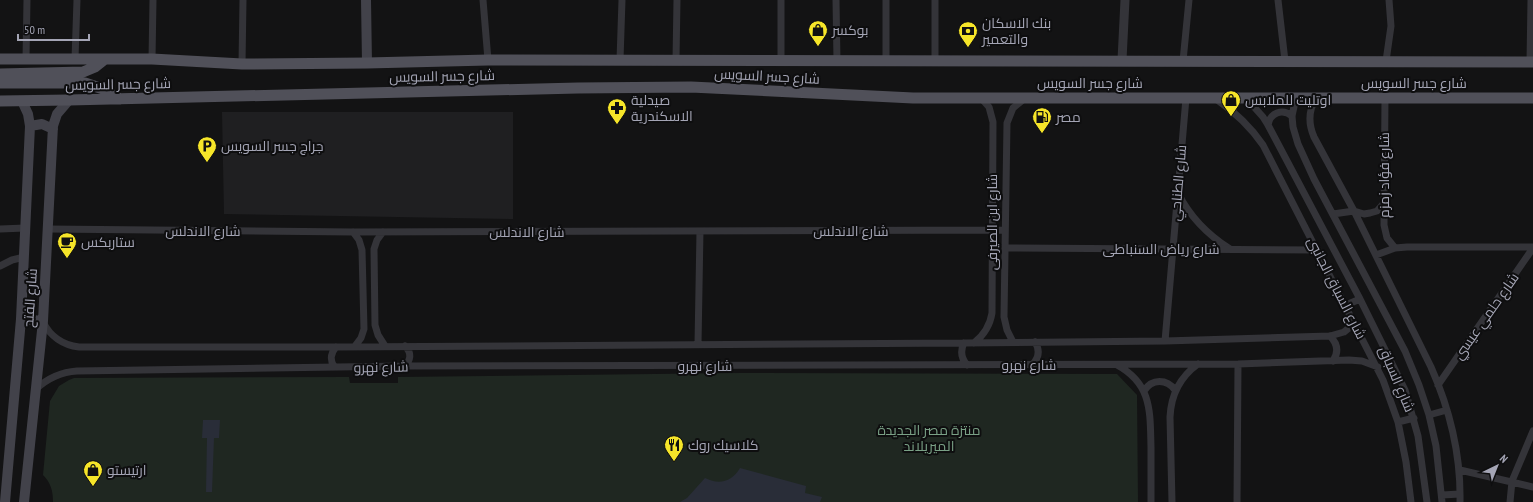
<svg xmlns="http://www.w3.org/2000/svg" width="1533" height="502" viewBox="0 0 1533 502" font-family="'PT Sans Narrow',Cairo,sans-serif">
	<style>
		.built { fill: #1f1f21 }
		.green { fill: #1f2721 }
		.water { fill: #292d38 }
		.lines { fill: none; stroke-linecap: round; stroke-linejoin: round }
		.minor { stroke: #343439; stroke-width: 7 }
		.tertiary { stroke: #343439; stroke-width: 9 }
		.secondary { stroke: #42424a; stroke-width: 10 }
		.primary { stroke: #505059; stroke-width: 11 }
		.labels { text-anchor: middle; stroke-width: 4; stroke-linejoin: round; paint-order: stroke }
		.poi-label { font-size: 14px; fill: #a4a5b5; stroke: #0e0e0f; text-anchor: start }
		.street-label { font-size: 14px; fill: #a4a5b5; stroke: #0e0e0f }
		.park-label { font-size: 14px; fill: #7aa186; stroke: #0e0e0f }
	</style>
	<rect width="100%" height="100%" fill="#131314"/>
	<!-- built -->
	<path class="built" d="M222,112H513V219L224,214Z"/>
	<!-- green -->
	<path class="green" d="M739,373L1117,374L1137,395L1138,502H53C53,491 51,483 43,475L50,401L59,386L69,380L74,378L349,377L350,383H398V377Z"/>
	<!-- water -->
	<path class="water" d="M203,420H220L219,438H214L212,492H206L207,438H202Z
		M740,468L806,486L805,493L822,497L820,502H680L687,498L705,478C719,485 732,482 740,468Z"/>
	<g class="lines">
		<!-- minor -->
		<path class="minor" d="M483,0L488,60
			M781,0V61
			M836,0L837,61
			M1278,0L1285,61
			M26,59L27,0
			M75,59L77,0
			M152,59L153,0
			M620,60L622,0
			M676,60L677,0
			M886,61V0
			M935,61V0
			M1183,61L1189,0
			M1386,61L1391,26L1389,0
			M1530,62L1531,0
			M242,64L243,0
			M1296,97L1292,116L1293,127L1298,144L1314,179L1405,351L1419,385L1429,415L1436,446L1442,502
			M1246,98L1263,117L1268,125L1360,299L1405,390L1418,436L1427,502
			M1316,98C1308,111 1308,123 1314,137L1354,211L1431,367C1450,410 1461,455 1460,502
			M1385,98L1384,225L1387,238L1395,248
			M1216,99C1235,112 1250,126 1263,145L1383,380L1398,422L1406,462L1411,502
			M1268,125C1270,113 1282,108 1292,116
			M1178,193C1190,217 1208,235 1230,249
			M1333,214L1354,211L1364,214L1370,213L1377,211L1384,203
			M0,229L25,228
			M48,229L353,232L1005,230
			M353,232L359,240L362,250L364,329L361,338L355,346
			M383,232L377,240L374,249L375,325L378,335L385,346
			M1005,248L1318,250
			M1376,255L1395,248L1407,247H1533
			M0,266L12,260L24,257
			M1346,305L1360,299
			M43,322C50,336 63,345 79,347H336L964,343L1165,341L1330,336L1344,332L1355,323
			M1330,336C1338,344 1339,352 1333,361
			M1165,341L1186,98
			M1013,342L1007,330L1004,317L1007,123L1013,108L1024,99
			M964,343C960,351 961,358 967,365
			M974,343C984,335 990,326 992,313L993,122L989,107L981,98
			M698,344L700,231
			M1032,365C1039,358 1040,350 1035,342
			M1117,365C1152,384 1150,411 1151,447C1151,465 1151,484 1151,502
			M404,366C411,361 412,353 405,346
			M334,367C330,360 330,354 336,347
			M1438,385L1533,248
			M36,389C48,378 62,372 77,371L404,366L1238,364L1349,360L1362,361L1378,367
			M1144,391C1152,378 1167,379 1175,390
			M1429,415L1447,410
			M1398,422L1414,418
			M1460,470L1533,487
			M1442,495L1460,494
			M1172,502L1170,417C1171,395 1180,377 1198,364
			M1237,502L1238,364
			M1510,502L1512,481L1533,431"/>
		<!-- tertiary -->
		<path class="tertiary" d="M1122,60L1125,0"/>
		<!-- secondary -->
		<path class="secondary" d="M366,0L367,63
			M30,126L42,124L53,129
			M21,319L43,321
			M5,502L21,319L30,126L28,114L22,101
			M24,502L43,321L53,126L57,114L69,100"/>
		<!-- primary -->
		<path class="primary" d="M0,59H152L242,64L367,63L488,60L1533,62
			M0,74L83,72L95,67L105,59
			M0,83H85L103,89L120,99
			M0,101L69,100L578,88L691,87L913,98H1533"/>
	</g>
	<!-- icons -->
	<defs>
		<symbol id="shop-pin" viewBox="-11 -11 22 30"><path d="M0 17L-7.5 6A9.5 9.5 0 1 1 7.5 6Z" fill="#f6e529" stroke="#0e0e0f"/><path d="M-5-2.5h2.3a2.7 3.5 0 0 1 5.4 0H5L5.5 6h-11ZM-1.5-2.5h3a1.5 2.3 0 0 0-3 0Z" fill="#111"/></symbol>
		<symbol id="bank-pin" viewBox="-11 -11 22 30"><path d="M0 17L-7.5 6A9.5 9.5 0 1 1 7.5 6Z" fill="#f6e529" stroke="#0e0e0f"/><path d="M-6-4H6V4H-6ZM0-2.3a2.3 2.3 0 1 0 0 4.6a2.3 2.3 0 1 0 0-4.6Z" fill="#111"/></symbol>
		<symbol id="pharmacy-pin" viewBox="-11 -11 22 30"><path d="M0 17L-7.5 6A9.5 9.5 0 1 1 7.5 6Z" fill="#f6e529" stroke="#0e0e0f"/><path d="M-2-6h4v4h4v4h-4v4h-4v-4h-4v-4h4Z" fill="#111"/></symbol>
		<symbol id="fuel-pin" viewBox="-11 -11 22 30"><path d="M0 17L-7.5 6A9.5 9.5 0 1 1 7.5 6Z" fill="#f6e529" stroke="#0e0e0f"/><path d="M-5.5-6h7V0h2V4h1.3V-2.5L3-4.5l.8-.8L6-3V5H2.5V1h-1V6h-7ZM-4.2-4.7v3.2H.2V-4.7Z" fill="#111"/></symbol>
		<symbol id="parking-pin" viewBox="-11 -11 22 30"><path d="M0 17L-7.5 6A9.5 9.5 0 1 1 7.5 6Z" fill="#f6e529" stroke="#0e0e0f"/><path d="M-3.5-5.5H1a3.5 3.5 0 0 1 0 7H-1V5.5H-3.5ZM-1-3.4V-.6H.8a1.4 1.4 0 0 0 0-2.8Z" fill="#111"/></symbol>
		<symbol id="cafe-pin" viewBox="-11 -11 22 30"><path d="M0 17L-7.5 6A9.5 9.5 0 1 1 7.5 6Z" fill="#f6e529" stroke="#0e0e0f"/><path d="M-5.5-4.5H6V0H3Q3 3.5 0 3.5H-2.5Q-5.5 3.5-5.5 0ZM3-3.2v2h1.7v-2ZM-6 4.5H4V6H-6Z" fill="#111"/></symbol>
		<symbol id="restaurant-pin" viewBox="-11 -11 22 30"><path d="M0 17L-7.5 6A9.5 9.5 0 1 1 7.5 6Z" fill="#f6e529" stroke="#0e0e0f"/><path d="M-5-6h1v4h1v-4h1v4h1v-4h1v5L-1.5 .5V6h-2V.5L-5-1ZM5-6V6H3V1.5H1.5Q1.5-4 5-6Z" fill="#111"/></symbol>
	</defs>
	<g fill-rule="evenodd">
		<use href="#shop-pin" x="807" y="19" width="22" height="30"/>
		<use href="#bank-pin" x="957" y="20" width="22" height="30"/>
		<use href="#shop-pin" x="1220" y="89" width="22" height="30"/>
		<use href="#pharmacy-pin" x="606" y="97" width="22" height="30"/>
		<use href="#fuel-pin" x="1031" y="106" width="22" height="30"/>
		<use href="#parking-pin" x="196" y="135" width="22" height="30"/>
		<use href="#cafe-pin" x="56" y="231" width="22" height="30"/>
		<use href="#restaurant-pin" x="663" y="434" width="22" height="30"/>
		<use href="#shop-pin" x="82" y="459" width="22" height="30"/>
	</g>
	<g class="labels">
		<!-- poi labels -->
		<g class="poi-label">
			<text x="982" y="28">بنك الاسكان<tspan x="982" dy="16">والتعمير</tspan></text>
			<text x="832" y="35">بوكسر</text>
			<text x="631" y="105">صيدلية<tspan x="631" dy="16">الاسكندرية</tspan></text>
			<text x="1245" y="105">اوتليت للملابس</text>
			<text x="1056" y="122">مصر</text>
			<text x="221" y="151">جراج جسر السويس</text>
			<text x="81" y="247">ستاربكس</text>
			<text x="688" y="450">كلاسيك روك</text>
			<text x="107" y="475">ارتيستو</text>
		</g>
		<!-- street labels -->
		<g class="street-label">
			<text transform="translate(442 76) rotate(-1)" y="5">شارع جسر السويس</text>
			<text transform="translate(767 76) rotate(3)" y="5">شارع جسر السويس</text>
			<text x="1090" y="88">شارع جسر السويس</text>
			<text x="1414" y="88">شارع جسر السويس</text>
			<text transform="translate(118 84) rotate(-1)" y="5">شارع جسر السويس</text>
			<text transform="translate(1384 175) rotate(-90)" y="5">شارع فؤاد زمزم</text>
			<text transform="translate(1178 183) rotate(-85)" y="5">شارع الطناحي</text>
			<text transform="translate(992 222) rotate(-90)" y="5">شارع ابن الصيرفى</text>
			<text x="203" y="236">شارع الاندلس</text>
			<text x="851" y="236">شارع الاندلس</text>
			<text x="527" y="237">شارع الاندلس</text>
			<text x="1161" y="254">شارع رياض السنباطى</text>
			<text transform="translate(1337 288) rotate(63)" y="5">شارع السباق الجانبى</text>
			<text transform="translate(30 298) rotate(-86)" y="5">شارع الفتح</text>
			<text transform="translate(1486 316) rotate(-55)" y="5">شارع حلمي عيسي</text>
			<text x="1029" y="370">شارع نهرو</text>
			<text x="705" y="371">شارع نهرو</text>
			<text transform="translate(381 367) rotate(-1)" y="5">شارع نهرو</text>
			<text transform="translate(1397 379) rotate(67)" y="5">شارع السباق</text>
		</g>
		<!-- park labels -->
		<g class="park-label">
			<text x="929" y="435">منتزة مصر الجديدة<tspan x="929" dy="16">الميريلاند</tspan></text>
		</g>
	</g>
	<!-- north arrow -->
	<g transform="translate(1497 466) rotate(43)" stroke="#0e0e0f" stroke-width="3" paint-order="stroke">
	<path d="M0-3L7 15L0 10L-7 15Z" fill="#a4a5b5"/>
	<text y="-6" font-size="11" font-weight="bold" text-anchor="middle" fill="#a4a5b5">N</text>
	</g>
	<!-- scale -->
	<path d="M18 34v6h71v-6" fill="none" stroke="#a4a5b5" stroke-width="2"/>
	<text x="24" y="34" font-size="12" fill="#a4a5b5" stroke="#0e0e0f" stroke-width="3" paint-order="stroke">50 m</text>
</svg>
